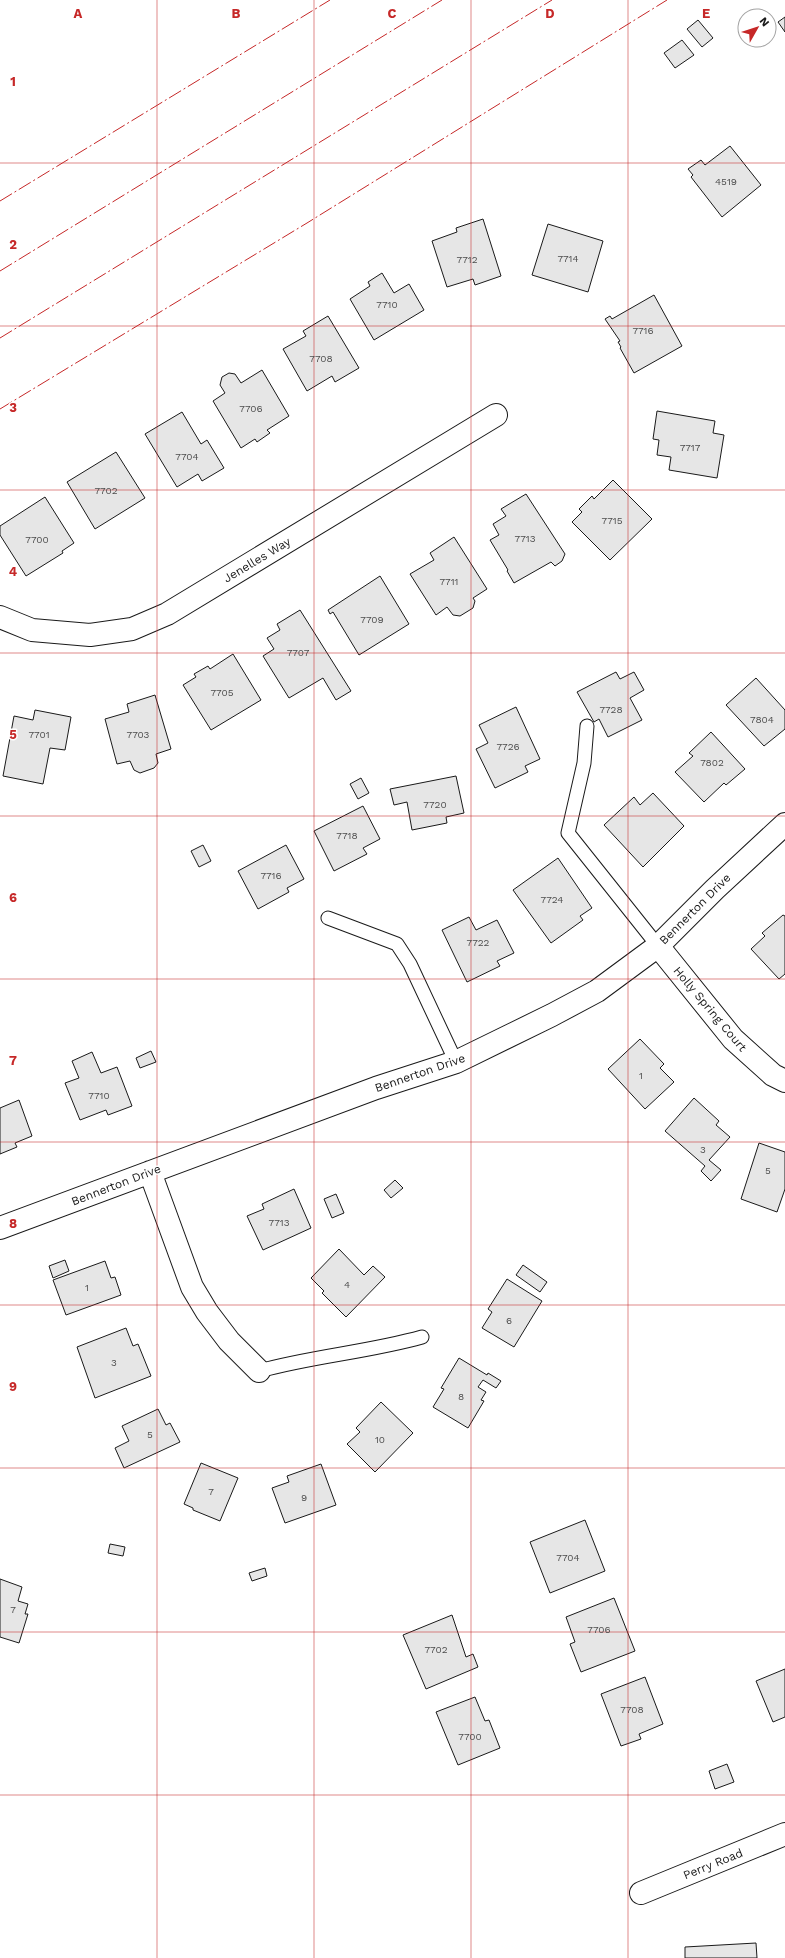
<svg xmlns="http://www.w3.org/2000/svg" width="785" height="1958" viewBox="0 0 785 1958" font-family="'Work Sans',sans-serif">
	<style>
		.building { fill: #e6e6e6; stroke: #1a1a1a }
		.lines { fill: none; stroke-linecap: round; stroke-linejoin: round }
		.lane-casing { stroke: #1a1a1a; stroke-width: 15 }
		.street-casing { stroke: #1a1a1a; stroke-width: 24 }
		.lane { stroke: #fff; stroke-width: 13 }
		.street { stroke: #fff; stroke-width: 22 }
		.power { stroke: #c62828; stroke-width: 1; stroke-dasharray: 14 3 2 3; stroke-linecap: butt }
		.grid { fill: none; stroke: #c62828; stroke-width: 1; stroke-opacity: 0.55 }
		.labels { text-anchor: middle; stroke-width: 3; stroke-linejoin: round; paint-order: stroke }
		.number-label { font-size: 10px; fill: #4d4d4d }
		.street-label { font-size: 12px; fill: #1a1a1a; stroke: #fff }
		.grid-label { font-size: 13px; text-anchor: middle; font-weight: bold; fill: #c62828; stroke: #fff; stroke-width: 3; stroke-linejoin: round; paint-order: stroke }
	</style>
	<rect width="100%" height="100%" fill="#fff"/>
	<!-- building -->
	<path class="building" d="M785,17V32L778,22Z
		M698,20L713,38L702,47L687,29Z
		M682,40L694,55L675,68L664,53Z
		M730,146L761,185L722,217L691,177L693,175L688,169L701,160L705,165Z
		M483,219L501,276L475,285L473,279L447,287L432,241L457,232L456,228Z
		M548,224L603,241L588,292L532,275Z
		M382,273L394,293L409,284L424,310L374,340L350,299L370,286L368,282Z
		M654,295L682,346L634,373L620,348L621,347L618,342L620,341L605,319L610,316L612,319Z
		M328,316L359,368L335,382L332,376L307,391L283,349L306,336L303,331Z
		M262,370L289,416L267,430L270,433L257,442L255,439L241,448L213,401L225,393L220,385L222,377L229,373L235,374L241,383Z
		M657,411L715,421L713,433L724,435L717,478L669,470L671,457L657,455L659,440L653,439Z
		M182,412L201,444L207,440L224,468L202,481L198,474L177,487L145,434Z
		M116,452L145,498L95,529L67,482Z
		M613,480L652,519L610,560L572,522L582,512L579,509L592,496L594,499Z
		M526,494L565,554L562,561L555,566L551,562L514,583L507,571L508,570L490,540L499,535L493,524L506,516L501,509Z
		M45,497L74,543L62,551L63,553L26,576L0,535V526Z
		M454,537L487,589L473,598L475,601L473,608L460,616L453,615L447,607L436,615L410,574L434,560L430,553Z
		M380,576L409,624L359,655L333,612L330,614L328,610Z
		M300,610L351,691L336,700L323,678L289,698L263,656L274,649L267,638L280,630L277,624Z
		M233,654L261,700L211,730L183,685L196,677L194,674L208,666L210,669Z
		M616,672L620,679L634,672L644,690L630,698L642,720L608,737L599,719L594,722L577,692Z
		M756,678L785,710V729L764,746L726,705Z
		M155,695L171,749L156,754L158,763L154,768L140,773L134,770L130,761L117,764L105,719L129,712L127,704Z
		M516,707L540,759L525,766L528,772L495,788L476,749L488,743L479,725Z
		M35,710L71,717L65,750L50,748L43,784L3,776L14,716L33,720Z
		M711,732L745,769L726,785L724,783L704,802L675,772L693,756L689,753Z
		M456,776L464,813L446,817L447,823L412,830L407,802L394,805L390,789Z
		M361,778L369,793L358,799L350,784Z
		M653,793L684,826L643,867L604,825L634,797L640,805Z
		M363,806L380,839L363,848L367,854L334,871L314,831Z
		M203,845L211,861L199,867L191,851Z
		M286,845L304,879L287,888L289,892L258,909L238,871Z
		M558,858L592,908L580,916L583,920L551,943L513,890Z
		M783,915L785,916V974L779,979L751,949L765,936L762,933Z
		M469,917L476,930L497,920L514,953L497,961L500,966L467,982L442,930Z
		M640,1039L664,1064L660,1068L674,1082L645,1109L608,1069Z
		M151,1051L156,1062L140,1068L136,1058Z
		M92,1052L101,1073L117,1067L132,1106L108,1115L106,1110L80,1120L65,1083L79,1078L72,1061Z
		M694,1098L719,1121L716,1125L730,1137L709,1160L721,1170L711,1181L701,1171L705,1166L665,1131Z
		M19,1100L32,1136L15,1143L17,1147L0,1154V1108Z
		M759,1143L785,1152V1189L777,1212L741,1199Z
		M395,1180L403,1188L391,1198L384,1190Z
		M294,1189L311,1228L263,1250L247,1216L264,1209L262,1204Z
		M336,1194L344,1213L332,1218L324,1199Z
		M339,1249L364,1275L373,1266L385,1277L346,1317L322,1293L324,1291L311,1278Z
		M65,1260L69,1271L53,1278L49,1266Z
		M105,1261L111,1278L115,1277L121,1295L66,1315L53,1280Z
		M523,1265L547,1282L540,1292L516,1275Z
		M507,1279L542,1301L514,1347L482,1328L492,1312L488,1309Z
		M126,1328L133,1346L138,1344L151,1376L95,1398L77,1347Z
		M459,1358L487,1375L488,1373L501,1381L496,1388L483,1380L478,1387L486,1392L481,1400L484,1401L468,1428L433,1407L444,1389L441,1388Z
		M381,1402L413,1433L375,1472L347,1444L360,1432L356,1428Z
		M158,1409L166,1425L170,1423L180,1442L124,1468L115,1448L129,1441L122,1426Z
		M201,1463L238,1478L220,1521L193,1510V1508L184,1504Z
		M321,1464L336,1505L285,1523L272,1488L289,1482L287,1476Z
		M585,1520L605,1571L550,1593L530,1542Z
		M110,1544L125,1547L123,1556L108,1553Z
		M265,1568L267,1576L252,1581L249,1573Z
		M0,1579L22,1587L18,1601L28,1604L25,1614H28L19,1643L0,1637Z
		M614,1598L635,1651L581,1672L570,1644L575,1642L566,1617Z
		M452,1615L466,1657L473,1654L478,1667L426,1689L403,1635Z
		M785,1669V1717L773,1722L756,1681Z
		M645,1677L663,1724L639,1734L641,1739L621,1746L601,1694Z
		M475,1697L485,1721L489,1720L500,1748L458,1765L436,1712Z
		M727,1764L734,1782L715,1789L709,1771Z
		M756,1943L757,1958H685V1947Z"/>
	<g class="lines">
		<defs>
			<path id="lane" d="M587,726L584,763L568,833L658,946
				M328,918L397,944L410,964L456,1062
				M259,1371C313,1356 369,1352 422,1337"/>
			<path id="street" d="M0,617L32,630L90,635L132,629L167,614L496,415
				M658,946L733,1039L773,1075L785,1081
				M150,1172L192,1287L207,1312L229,1341L259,1371
				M0,1228L376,1088L456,1062L552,1015L597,991L658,946L715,889L785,824
				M641,1893L785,1834"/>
		</defs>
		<!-- lane casing -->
		<use href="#lane" class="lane-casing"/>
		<!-- street casing -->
		<use href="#street" class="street-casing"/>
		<!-- lane -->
		<use href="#lane" class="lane"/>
		<!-- street -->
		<use href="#street" class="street"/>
		<!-- power -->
		<path class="power" d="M0,201L330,0
			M0,271L442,0
			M0,338L552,0
			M0,409L307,223L667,0"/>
	</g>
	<!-- grid -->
	<path class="grid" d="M157,0V1958M314,0V1958M471,0V1958M628,0V1958M0,163H785M0,326H785M0,490H785M0,653H785M0,816H785M0,979H785M0,1142H785M0,1305H785M0,1468H785M0,1632H785M0,1795H785"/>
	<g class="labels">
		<!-- number labels -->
		<g class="number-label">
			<text x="726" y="185">4519</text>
			<text x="568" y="262">7714</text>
			<text x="467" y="263">7712</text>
			<text x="387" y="308">7710</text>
			<text x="643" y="334">7716</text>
			<text x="321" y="362">7708</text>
			<text x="251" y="412">7706</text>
			<text x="690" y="451">7717</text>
			<text x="187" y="460">7704</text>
			<text x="106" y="494">7702</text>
			<text x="612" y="524">7715</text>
			<text x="525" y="542">7713</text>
			<text x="37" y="543">7700</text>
			<text x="449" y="585">7711</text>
			<text x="372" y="623">7709</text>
			<text x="298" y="656">7707</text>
			<text x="222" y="696">7705</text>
			<text x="611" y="713">7728</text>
			<text x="762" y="723">7804</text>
			<text x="39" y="738">7701</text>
			<text x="138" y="738">7703</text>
			<text x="508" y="750">7726</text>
			<text x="712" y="766">7802</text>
			<text x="435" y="808">7720</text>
			<text x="347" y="839">7718</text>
			<text x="271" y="879">7716</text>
			<text x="552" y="903">7724</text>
			<text x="478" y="946">7722</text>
			<text x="641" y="1079">1</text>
			<text x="99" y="1099">7710</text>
			<text x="703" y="1153">3</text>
			<text x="768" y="1174">5</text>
			<text x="279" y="1226">7713</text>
			<text x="347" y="1288">4</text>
			<text x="87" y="1291">1</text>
			<text x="509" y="1324">6</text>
			<text x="114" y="1366">3</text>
			<text x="461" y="1400">8</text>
			<text x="150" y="1438">5</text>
			<text x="380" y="1443">10</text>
			<text x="211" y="1495">7</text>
			<text x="304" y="1501">9</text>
			<text x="568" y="1561">7704</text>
			<text x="13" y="1613">7</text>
			<text x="599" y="1633">7706</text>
			<text x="436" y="1653">7702</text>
			<text x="632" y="1713">7708</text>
			<text x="470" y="1740">7700</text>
		</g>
		<!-- street labels -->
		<g class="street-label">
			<text transform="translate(257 560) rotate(-31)" y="4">Jenelles Way</text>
			<text transform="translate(695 909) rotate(-45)" y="4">Bennerton Drive</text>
			<text transform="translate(710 1009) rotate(50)" y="4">Holly Spring Court</text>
			<text transform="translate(420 1073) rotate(-19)" y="4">Bennerton Drive</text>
			<text transform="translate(116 1185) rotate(-21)" y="4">Bennerton Drive</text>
			<text transform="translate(713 1864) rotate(-22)" y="4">Perry Road</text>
		</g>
	</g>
	<g class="grid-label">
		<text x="78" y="18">A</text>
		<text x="236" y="18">B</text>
		<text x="392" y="18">C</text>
		<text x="550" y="18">D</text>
		<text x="706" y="18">E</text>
		<text x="13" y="86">1</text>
		<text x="13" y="249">2</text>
		<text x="13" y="412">3</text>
		<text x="13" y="576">4</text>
		<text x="13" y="739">5</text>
		<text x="13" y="902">6</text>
		<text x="13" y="1065">7</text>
		<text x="13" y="1228">8</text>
		<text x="13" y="1391">9</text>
	</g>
	<!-- north arrow -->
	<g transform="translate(757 28) rotate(51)"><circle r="19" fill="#ffffff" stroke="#a3a3a3"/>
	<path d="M0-3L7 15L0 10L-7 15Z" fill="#c62828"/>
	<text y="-6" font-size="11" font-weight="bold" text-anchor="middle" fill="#1a1a1a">N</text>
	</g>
</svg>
